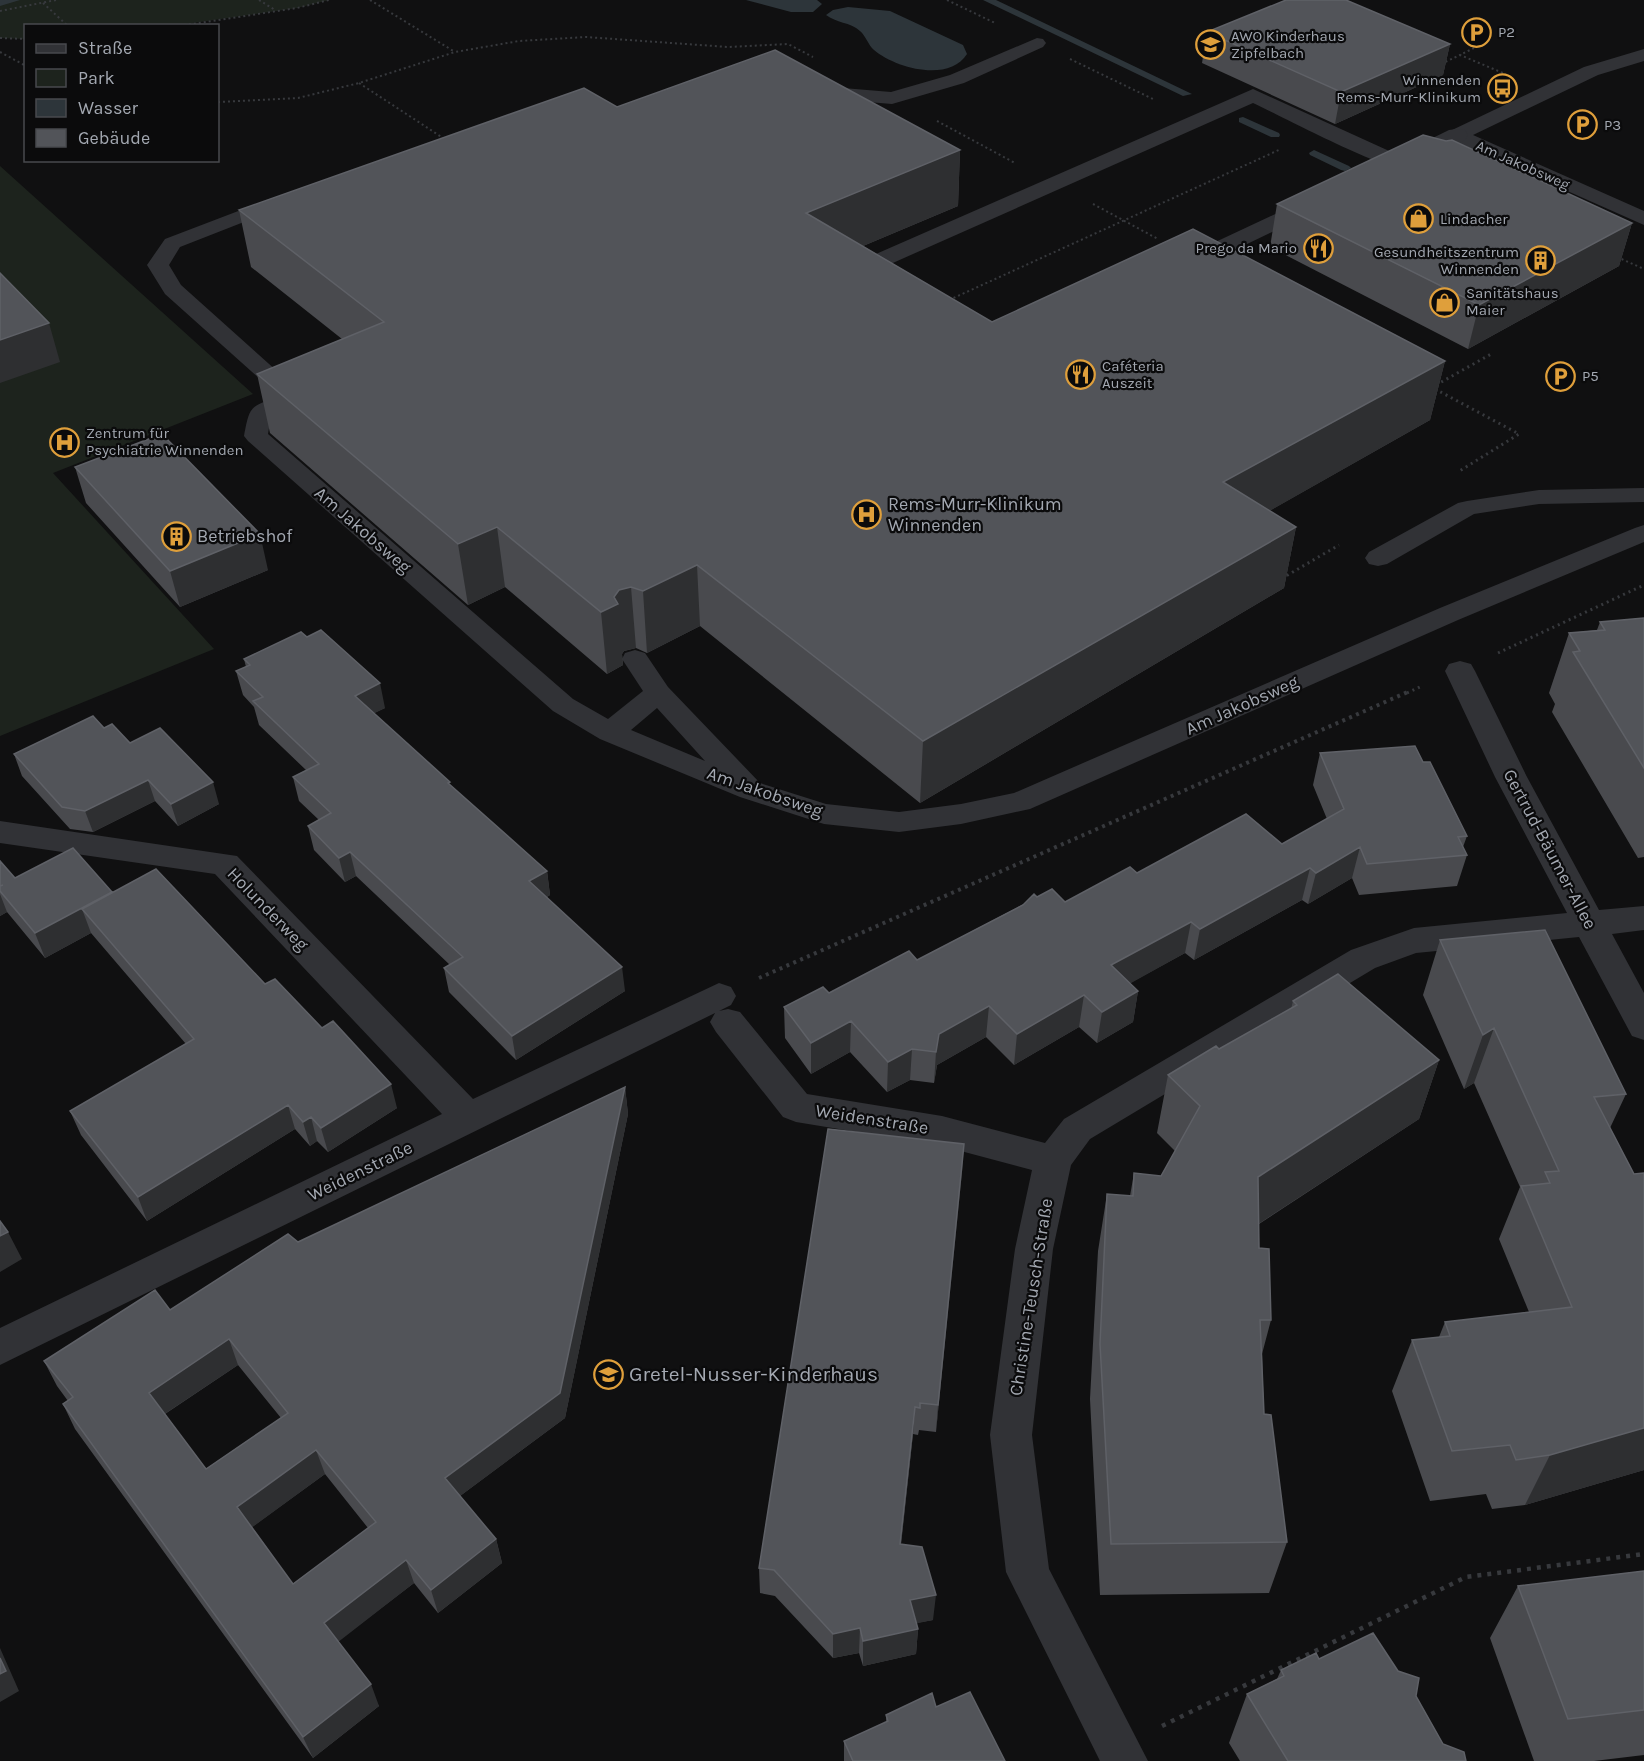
<svg xmlns="http://www.w3.org/2000/svg" width="1644" height="1761" viewBox="0 0 1644 1761" font-family="Karla,sans-serif">
	<style>
		.green { fill: #1d231d }
		.water { fill: #2d353a }
		.lines { fill: none; stroke-linecap: round; stroke-linejoin: round }
		.stream { fill: #2d353a; fill-rule: evenodd }
		.path-far3 { stroke: #37393d; stroke-width: 2; stroke-dasharray: 2 3; stroke-linecap: butt }
		.path-far2 { stroke: #37393d; stroke-width: 3; stroke-dasharray: 2 4; stroke-linecap: butt }
		.path-far1 { stroke: #37393d; stroke-width: 4; stroke-dasharray: 3 4.5; stroke-linecap: butt }
		.path { stroke: #37393d; stroke-width: 4.5; stroke-dasharray: 4 6; stroke-linecap: butt }
		.service { fill: #313236; fill-rule: evenodd }
		.minor { fill: #313236; fill-rule: evenodd }
		.wall { fill: #494a4e; fill-rule: evenodd }
		.shaded-wall { fill: #2e2f31 }
		.building { fill: #525459; stroke: #5f6167; stroke-width: 1.5; fill-rule: evenodd }
		.labels { text-anchor: middle; stroke-width: 4.5; stroke-linejoin: round; paint-order: stroke }
		.far-poi-label { font-size: 15px; fill: #a3a8b1; stroke: #0b0b0c; text-anchor: start }
		.far-street-label { font-size: 15px; fill: #a3a8b1; stroke: #0b0b0c }
		.poi-label { font-size: 18px; fill: #a3a8b1; stroke: #0b0b0c; text-anchor: start }
		.street-label { font-size: 18px; fill: #a3a8b1; stroke: #0b0b0c }
		.near-poi-label { font-size: 21px; fill: #a3a8b1; stroke: #0b0b0c; text-anchor: start }
	</style>
	<rect width="100%" height="100%" fill="#101011"/>
	<!-- green -->
	<path class="green" d="M0,0H329L297,8L179,25L26,26L25,39L0,38Z
		M0,166L253,394L53,473L214,649L0,736Z"/>
	<!-- water -->
	<path class="water" d="M746,0H817L822,4L813,12H791Z
		M848,7L890,11L963,45L967,54C949,83 895,68 874,50C868,45 866,36 860,31C850,22 836,23 826,15L833,10Z"/>
	<g class="lines">
		<!-- stream -->
		<path class="stream" d="M0,0H20L0,6Z
			M983,0H996L1192,94L1183,96Z
			M1243,117L1279,133L1280,135L1279,137H1271L1239,122V118Z
			M1314,150L1349,166L1351,168L1345,171L1341,170L1310,155L1309,153Z"/>
		<!-- path-far3 -->
		<path class="path-far3" d="M259,0L275,10
			M370,0L455,52
			M947,0L995,23
			M43,3L68,26
			M0,11L56,0
			M179,26L297,8L329,0
			M0,38L26,39
			M1474,48L1460,55L1503,73
			M0,52L26,66
			M1070,59L1155,100
			M1441,64L1460,55
			M359,83L443,138
			M218,102L298,98L359,83L455,52L519,41L586,37L728,47L788,44L813,57
			M937,121L1015,163
			M1093,204L1158,239
			M1617,257L1644,269
			M949,300L1281,149"/>
		<!-- path-far2 -->
		<path class="path-far2" d="M1436,385L1493,353
			M1435,389L1519,434L1458,472
			M1282,573L1286,576L1339,545
			M1498,653L1644,585
			M1407,693L1422,686"/>
		<!-- path-far1 -->
		<path class="path-far1" d="M759,978L1410,691"/>
		<!-- path -->
		<path class="path" d="M1162,1726L1466,1577L1644,1554"/>
		<!-- service -->
		<path class="service" d="M1037,38L1043,39L1046,43L1043,47L964,83L892,104L819,98L812,96L810,92L812,88L819,86L891,92L950,75Z
			M1644,49V61L1598,75L1473,135L1644,211V225L1450,139L1447,135L1450,131L1584,67Z
			M278,196L285,198L288,202L285,206L180,247L169,265L181,285L307,398L303,403L271,416L268,434L573,699L608,719L643,691L622,659L625,653L635,650L645,653L668,687L760,783L826,804L899,812L961,804L1014,793L1440,608L1635,528L1644,525V542L1458,620L1030,809L961,824L899,832L824,824L740,797L600,739L553,711L248,441L244,436C250,404 250,408 279,396L165,294L147,265L165,239ZM657,708L705,761L631,730Z
			M1644,488V502L1539,504L1474,514L1387,564L1378,566L1369,564L1365,558L1369,552L1458,503L1467,501L1539,490Z"/>
		<!-- minor -->
		<path class="minor" d="M1253,89L1398,155L1449,130L1457,129L1465,130L1468,135L1465,140L1418,162L1432,165L1435,170L1432,175C1404,182 1285,118 1253,103L868,274L871,278L867,283C856,286 847,283 840,273L844,268Z
			M1314,196L1322,198L1325,203L1322,208L1193,270L1185,272L1177,270L1173,265L1177,260Z
			M1460,661L1471,664L1475,671L1527,777L1599,910L1644,906V930L1612,934L1644,993V1040L1632,1036L1579,937L1416,953L1375,968L1090,1139L1071,1165L1053,1249L1032,1435L1049,1569L1148,1761H1100L1006,1572L990,1435L1015,1249L1032,1170L942,1146L796,1122L783,1117L716,1032L710,1022L715,1013L0,1365V1328L442,1114L215,874L0,843V821L237,856L473,1099L719,983L731,987L736,996L731,1005L719,1011L728,1009L740,1012L807,1094L942,1116L1045,1143L1064,1119L1351,950L1414,928L1567,913L1495,777L1445,671L1449,664Z"/>
	</g>
	<!-- wall -->
	<path class="wall" d="M1207,32L1450,44L1443,75L1335,124L1202,63Z
		M617,107L960,150L958,206L863,246L992,322L1445,361L1430,420L1269,511L1296,527L1284,588L920,803L700,626L647,653L636,648L624,651L622,654L623,665L607,674L505,587L468,605L270,433L257,374L342,339L251,267L239,210Z
		M1277,204L1632,223L1619,266L1468,349L1270,247Z
		M75,467L268,570L180,607L86,503Z
		M1644,618V857L1638,858L1552,712L1555,704L1549,693L1569,633L1597,630L1600,622Z
		M244,659L385,708L374,713L451,786L547,871L550,895L547,897L625,991L516,1060L449,992L444,968L450,965L356,876L345,882L314,850L308,826L319,820L299,801L293,777L306,770L259,725L254,707L243,695L236,671L246,667Z
		M104,728L130,743L219,804L178,826L155,801L93,832L70,829L22,776L14,754Z
		M1320,753L1423,762L1467,836L1463,847L1467,855L1457,886L1359,895L1352,878L1308,904L1302,900L1194,960L1185,953L1130,983L1138,991L1133,1022L1097,1043L1079,1027L1014,1065L986,1037L937,1065L934,1083L910,1080L887,1092L850,1052L811,1074L785,1038L784,1007L829,993L917,960L1037,897L1065,902L1137,873L1282,844L1327,819L1313,785Z
		M0,861L15,878L112,893L265,984L397,1108L328,1152L317,1141L310,1146L295,1129L147,1221L81,1135L70,1111L186,1044L91,933L45,958L7,912L0,916Z
		M1440,940L1626,1094L1610,1128L1634,1174L1644,1173V1470L1525,1505L1492,1509L1486,1494L1430,1501L1392,1391L1412,1340L1439,1337L1445,1322L1529,1312L1499,1239L1520,1187L1474,1083L1464,1089L1423,995Z
		M1293,1001L1439,1060L1419,1119L1259,1224V1248L1271,1320L1262,1354L1264,1414L1287,1542L1269,1593L1100,1595L1090,1399L1098,1251L1107,1194L1130,1196L1134,1173L1161,1176L1175,1151L1157,1133L1168,1075L1219,1049L1291,1009Z
		M625,1087L628,1114L565,1418L460,1496L496,1539L502,1563L438,1613L414,1583L338,1641L379,1706L313,1758L75,1429L63,1404L68,1401L57,1386L44,1361L170,1310L298,1242ZM238,1365L281,1418L206,1469L165,1414ZM325,1474L368,1528L293,1584L252,1527Z
		M964,1144L936,1432L919,1430L918,1435L913,1434L901,1545L933,1620L916,1623L918,1629L916,1654L863,1666L859,1653L833,1658L775,1596L760,1593L759,1568Z
		M1644,1571V1755L1594,1761H1534L1490,1638L1518,1586Z
		M1319,1659L1398,1671L1416,1696L1443,1744L1466,1761H1240L1229,1743L1247,1694L1277,1679L1281,1670Z
		M936,1707L1005,1761H844V1741L886,1722V1715Z"/>
	<!-- shaded-wall -->
	<path class="shaded-wall" d="M1450,44L1443,75L1335,124L1341,92Z
		M960,150L958,206L806,270V213Z
		M1632,223L1619,266L1468,349L1479,305Z
		M49,323L60,362L0,383V340Z
		M1445,361L1430,420L1213,543L1223,482Z
		M497,527L505,587L468,605L458,544Z
		M1296,527L1284,588L920,803L923,741Z
		M260,534L268,570L180,607L170,571Z
		M697,565L700,626L647,653L643,591Z
		M631,587L636,648L624,651L622,654L623,665L607,674L601,612L614,597L619,590Z
		M380,683L385,708L361,720L355,696Z
		M148,780L155,801L93,832L85,811Z
		M213,782L219,804L178,826L171,804Z
		M1360,847L1352,878L1308,904L1316,873Z
		M350,852L356,876L345,882L339,858Z
		M1310,868L1302,900L1194,960L1200,929Z
		M547,871L550,895L533,905L529,881Z
		M112,892L82,909L91,933L45,958L35,933Z
		M0,894L7,912L0,916Z
		M1191,922L1185,953L1106,997L1111,965Z
		M622,967L625,991L516,1060L512,1036Z
		M1138,991L1133,1022L1097,1043L1102,1012Z
		M1084,995L1079,1027L1014,1065L1017,1034Z
		M989,1006L986,1037L937,1065L934,1083L936,1052L939,1034Z
		M851,1021L850,1052L811,1074V1043Z
		M1494,1028L1474,1083L1464,1089L1483,1035Z
		M912,1049L910,1080L887,1092L888,1062Z
		M1439,1060L1419,1119L1243,1234L1258,1177Z
		M391,1084L397,1108L328,1152L321,1128Z
		M625,1087L628,1114L565,1418L452,1502L445,1478Z
		M288,1105L295,1129L147,1221L138,1197Z
		M311,1117L317,1141L310,1146L303,1122Z
		M964,1144L962,1173L936,1432L938,1405Z
		M8,1232L22,1259L0,1272V1236Z
		M229,1339L238,1365L160,1417L149,1393Z
		M915,1407L913,1434L898,1570L900,1544Z
		M1644,1428V1470L1525,1505L1550,1455Z
		M316,1450L325,1474L247,1531L237,1507Z
		M496,1539L502,1563L438,1613L431,1590Z
		M406,1560L414,1583L333,1646L324,1623Z
		M936,1595L933,1620L909,1625L910,1600Z
		M860,1628L859,1653L833,1658V1634Z
		M918,1629L916,1654L863,1666V1641Z
		M0,1648L19,1691L0,1702Z
		M371,1684L379,1706L313,1758L303,1737Z"/>
	<!-- building -->
	<path class="building" d="M1286,0H1346L1450,44L1341,92L1207,32Z
		M775,50L960,150L806,213L992,322L1193,229L1445,361L1223,482L1296,527L923,741L697,565L643,591L631,587L619,590L614,597L618,604L601,612L497,527L458,544L257,374L384,322L239,210L584,88L617,107Z
		M1423,135L1446,141L1452,140L1632,223L1479,305L1277,204Z
		M0,273L49,323L0,340Z
		M162,434L260,534L170,571L75,467Z
		M1644,618V768L1573,652L1580,651L1569,633L1605,630L1600,622Z
		M321,630L380,683L355,696L450,782L448,783L547,871L529,881L622,967L512,1036L444,968L463,957L350,852L339,858L308,826L331,813L293,777L319,764L253,701L263,697L236,671L250,665L244,659L301,632L307,637Z
		M93,716L104,728L112,724L130,743L160,728L213,782L171,804L148,780L85,811L62,807L14,754Z
		M1415,746L1423,762H1430L1467,836L1458,837L1467,855L1367,864L1360,847L1316,873L1310,868L1200,929L1191,922L1111,965L1138,991L1102,1012L1084,995L1017,1034L989,1006L939,1034L936,1052L912,1049L888,1062L851,1021L811,1043L784,1007L823,987L829,993L909,951L917,960L1023,905L1034,894L1037,897L1052,889L1065,902L1130,867L1137,873L1246,814L1282,844L1344,809L1320,753Z
		M73,848L112,892L35,933L0,891V886L3,885L0,886V861L15,878Z
		M156,869L265,984L275,979L322,1028L333,1021L391,1084L321,1128L311,1117L303,1122L288,1105L138,1197L70,1111L194,1039L82,909Z
		M1545,930L1626,1094L1594,1097L1634,1174L1644,1173V1428L1550,1455L1516,1460L1510,1445L1452,1451L1412,1340L1450,1336L1445,1322L1572,1307L1521,1186L1550,1183L1545,1172L1559,1171L1494,1028L1483,1035L1440,940Z
		M1338,974L1439,1060L1258,1177L1259,1248L1269,1249L1271,1320H1260L1264,1414L1271,1415L1287,1542L1111,1544L1100,1344L1107,1194L1133,1196L1134,1173L1161,1176L1200,1106L1168,1075L1216,1046L1219,1049L1297,1005L1293,1001Z
		M625,1087L560,1393L445,1478L496,1539L431,1590L406,1560L324,1623L371,1684L303,1737L63,1404L73,1397L44,1361L155,1290L170,1310L288,1234L298,1242ZM229,1339L288,1413L206,1469L149,1393ZM316,1450L376,1522L293,1584L237,1507Z
		M828,1129L964,1144L938,1405L920,1403V1408L915,1407L900,1544L922,1547L936,1595L910,1600L918,1629L863,1641L860,1628L833,1634L774,1570L759,1568Z
		M0,1221L8,1232L0,1236Z
		M1644,1571V1710L1568,1719L1518,1586Z
		M1373,1633L1398,1671L1419,1678L1416,1696L1443,1744L1464,1752L1466,1761H1288L1247,1694L1284,1676L1281,1670L1316,1653L1319,1659Z
		M0,1658L6,1671L0,1674Z
		M970,1692L1005,1761H853L844,1741L888,1721L886,1715L932,1693L936,1707Z"/>
	<!-- icons -->
	<defs>
		<symbol id="parking-ring" viewBox="-11 -11 22 22"><circle r="9.5" fill="#0b0b0c" stroke="#df9f3b" stroke-width="1.5"/><path d="M-3.5-5.5H1a3.5 3.5 0 0 1 0 7H-1V5.5H-3.5ZM-1-3.4V-.6H.8a1.4 1.4 0 0 0 0-2.8Z" fill="#df9f3b"/></symbol>
		<symbol id="school-ring" viewBox="-11 -11 22 22"><circle r="9.5" fill="#0b0b0c" stroke="#df9f3b" stroke-width="1.5"/><path d="M0-5L7-2L0 1L-7-2ZM-4 1L0 2.5L4 1V4Q0 6-4 4Z" fill="#df9f3b"/></symbol>
		<symbol id="bus-ring" viewBox="-11 -11 22 22"><circle r="9.5" fill="#0b0b0c" stroke="#df9f3b" stroke-width="1.5"/><path d="M-5-6H5V4H4V6H2V4H-2V6H-4V4H-5ZM-3.5-4V0h7V-4ZM-3.5 1.2v1.5H-2V1.2ZM2 1.2v1.5H3.5V1.2Z" fill="#df9f3b"/></symbol>
		<symbol id="shop-ring" viewBox="-11 -11 22 22"><circle r="9.5" fill="#0b0b0c" stroke="#df9f3b" stroke-width="1.5"/><path d="M-5-2.5h2.3a2.7 3.5 0 0 1 5.4 0H5L5.5 6h-11ZM-1.5-2.5h3a1.5 2.3 0 0 0-3 0Z" fill="#df9f3b"/></symbol>
		<symbol id="restaurant-ring" viewBox="-11 -11 22 22"><circle r="9.5" fill="#0b0b0c" stroke="#df9f3b" stroke-width="1.5"/><path d="M-5-6h1v4h1v-4h1v4h1v-4h1v5L-1.5 .5V6h-2V.5L-5-1ZM5-6V6H3V1.5H1.5Q1.5-4 5-6Z" fill="#df9f3b"/></symbol>
		<symbol id="building-ring" viewBox="-11 -11 22 22"><circle r="9.5" fill="#0b0b0c" stroke="#df9f3b" stroke-width="1.5"/><path d="M-4-6H4V6H1V3H-1V6H-4ZM-2.5-4.3h1.7v1.8h-1.7ZM.8-4.3h1.7v1.8H.8ZM-2.5-1h1.7V.8h-1.7ZM.8-1h1.7V.8H.8Z" fill="#df9f3b"/></symbol>
		<symbol id="hospital-ring" viewBox="-11 -11 22 22"><circle r="9.5" fill="#0b0b0c" stroke="#df9f3b" stroke-width="1.5"/><path d="M-5-5h3v3.5h4V-5h3V5h-3V1.5h-4V5h-3Z" fill="#df9f3b"/></symbol>
	</defs>
	<g fill-rule="evenodd">
		<use href="#parking-ring" x="1460" y="16" width="33" height="33"/>
		<use href="#school-ring" x="1194" y="28" width="33" height="33"/>
		<use href="#bus-ring" x="1486" y="72" width="33" height="33"/>
		<use href="#parking-ring" x="1566" y="108" width="33" height="33"/>
		<use href="#shop-ring" x="1402" y="202" width="33" height="33"/>
		<use href="#restaurant-ring" x="1302" y="232" width="33" height="33"/>
		<use href="#building-ring" x="1524" y="244" width="33" height="33"/>
		<use href="#shop-ring" x="1428" y="286" width="33" height="33"/>
		<use href="#restaurant-ring" x="1064" y="358" width="33" height="33"/>
		<use href="#parking-ring" x="1544" y="360" width="33" height="33"/>
		<use href="#hospital-ring" x="48" y="426" width="33" height="33"/>
		<use href="#hospital-ring" x="850" y="498" width="33" height="33"/>
		<use href="#building-ring" x="160" y="520" width="33" height="33"/>
		<use href="#school-ring" x="592" y="1358" width="33" height="33"/>
	</g>
	<g class="labels">
		<!-- far-poi labels -->
		<g class="far-poi-label">
			<text x="1498" y="37">P2</text>
			<text x="1231" y="41">AWO Kinderhaus<tspan x="1231" dy="17">Zipfelbach</tspan></text>
			<text x="1481" y="85" text-anchor="end">Winnenden<tspan x="1481" dy="17">Rems-Murr-Klinikum</tspan></text>
			<text x="1604" y="130">P3</text>
			<text x="1440" y="224">Lindacher</text>
			<text x="1297" y="253" text-anchor="end">Prego da Mario</text>
			<text x="1519" y="257" text-anchor="end">Gesundheitszentrum<tspan x="1519" dy="17">Winnenden</tspan></text>
			<text x="1466" y="298">Sanitätshaus<tspan x="1466" dy="17">Maier</tspan></text>
			<text x="1102" y="371">Caféteria<tspan x="1102" dy="17">Auszeit</tspan></text>
			<text x="1582" y="381">P5</text>
			<text x="86" y="438">Zentrum für<tspan x="86" dy="17">Psychiatrie Winnenden</tspan></text>
		</g>
		<!-- far-street labels -->
		<g class="far-street-label">
			<text transform="translate(1523 165) rotate(24)" y="5">Am Jakobsweg</text>
		</g>
		<!-- poi labels -->
		<g class="poi-label">
			<text x="888" y="510">Rems-Murr-Klinikum<tspan x="888" dy="21">Winnenden</tspan></text>
			<text x="197" y="542">Betriebshof</text>
		</g>
		<!-- street labels -->
		<g class="street-label">
			<text transform="translate(363 530) rotate(41)" y="6">Am Jakobsweg</text>
			<text transform="translate(1242 705) rotate(-24)" y="6">Am Jakobsweg</text>
			<text transform="translate(765 792) rotate(19)" y="6">Am Jakobsweg</text>
			<text transform="translate(1550 849) rotate(62)" y="6">Gertrud-Bäumer-Allee</text>
			<text transform="translate(268 909) rotate(46)" y="6">Holunderweg</text>
			<text transform="translate(872 1119) rotate(9)" y="6">Weidenstraße</text>
			<text transform="translate(360 1171) rotate(-26)" y="6">Weidenstraße</text>
			<text transform="translate(1031 1297) rotate(-81)" y="6">Christine-Teusch-Straße</text>
		</g>
		<!-- near-poi labels -->
		<g class="near-poi-label">
			<text x="629" y="1381">Gretel-Nusser-Kinderhaus</text>
		</g>
	</g>
	<!-- legend -->
	<rect x="24" y="24" width="195" height="138" fill="#0b0b0c" stroke="#484a4e" stroke-width="1.5"/>
	<rect x="36" y="44" width="30" height="9" fill="#313236" stroke="#484a4e" stroke-width="1.5"/>
	<text x="78" y="54" font-size="18" fill="#a3a8b1">Straße</text>
	<rect x="36" y="69" width="30" height="18" fill="#1d231d" stroke="#484a4e" stroke-width="1.5"/>
	<text x="78" y="84" font-size="18" fill="#a3a8b1">Park</text>
	<rect x="36" y="99" width="30" height="18" fill="#2d353a" stroke="#484a4e" stroke-width="1.5"/>
	<text x="78" y="114" font-size="18" fill="#a3a8b1">Wasser</text>
	<rect x="36" y="129" width="30" height="18" fill="#525459" stroke="#484a4e" stroke-width="1.5"/>
	<text x="78" y="144" font-size="18" fill="#a3a8b1">Gebäude</text>
</svg>
